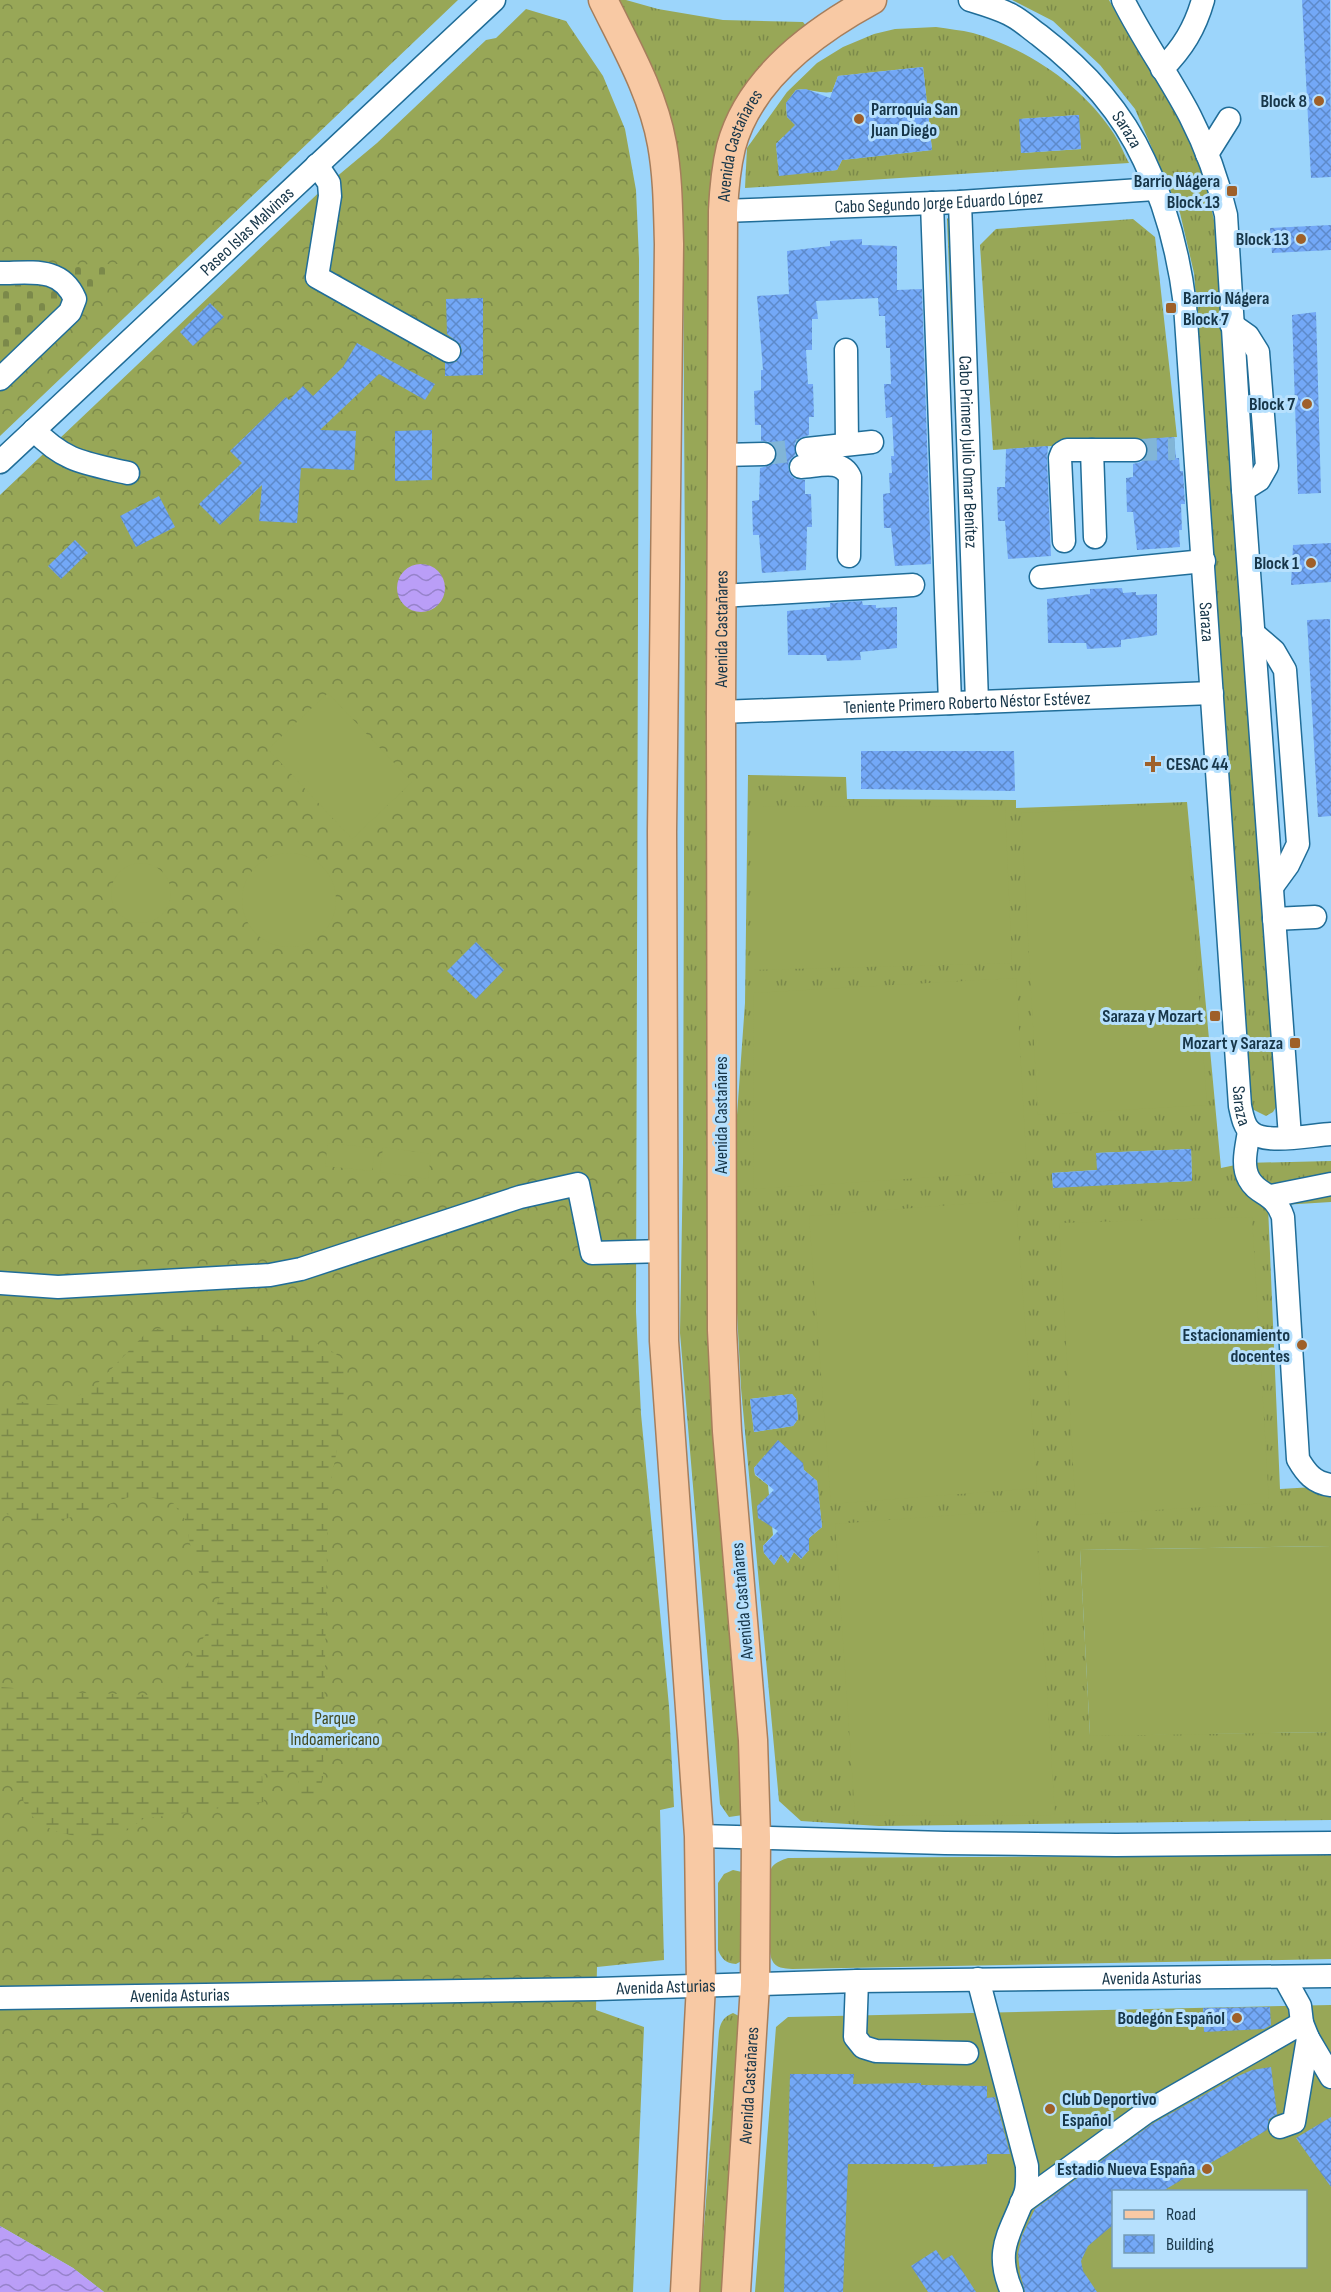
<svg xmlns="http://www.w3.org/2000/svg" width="1331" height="2292" viewBox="0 0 1331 2292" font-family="'Sofia Sans Condensed',sans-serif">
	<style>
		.grass { fill: url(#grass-tufts); fill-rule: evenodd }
		.forest { fill: url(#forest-crowns) }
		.wetland { fill: url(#wetland-marsh) }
		.cemetery { fill: url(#cemetery-stones) }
		.garden { fill: #98a757; fill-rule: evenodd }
		.water { fill: url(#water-waves) }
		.building { fill: url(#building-cross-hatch) }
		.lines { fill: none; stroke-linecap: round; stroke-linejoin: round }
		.minor-tunnel { stroke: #81b5d7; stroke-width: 22; stroke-dasharray: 22 11; stroke-linecap: butt }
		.minor-casing { stroke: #206d98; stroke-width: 25 }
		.major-casing { stroke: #a67e5c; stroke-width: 31 }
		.minor { stroke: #fff; stroke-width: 22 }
		.major { stroke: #f8c9a4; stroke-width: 28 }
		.poi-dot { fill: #9f6029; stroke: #b6e0fd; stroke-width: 2 }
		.labels { text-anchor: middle; stroke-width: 6; stroke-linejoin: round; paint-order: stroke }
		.poi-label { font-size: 18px; font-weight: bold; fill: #173649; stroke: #b6e0fd; text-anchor: end }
		.street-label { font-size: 18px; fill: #173649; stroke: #b6e0fd }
		.park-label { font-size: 18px; fill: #434a20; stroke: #b6e0fd }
	</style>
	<defs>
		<pattern id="grass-tufts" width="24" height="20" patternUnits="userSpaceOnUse" patternTransform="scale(1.5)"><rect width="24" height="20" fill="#98a757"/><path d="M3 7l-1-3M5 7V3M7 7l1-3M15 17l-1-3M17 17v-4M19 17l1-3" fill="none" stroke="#7b894a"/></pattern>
		<pattern id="forest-crowns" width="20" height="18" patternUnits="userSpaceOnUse" patternTransform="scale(1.5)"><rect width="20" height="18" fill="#98a757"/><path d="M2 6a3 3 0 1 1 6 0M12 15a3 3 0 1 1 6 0" fill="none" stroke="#7b894a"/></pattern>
		<pattern id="wetland-marsh" width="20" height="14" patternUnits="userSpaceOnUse" patternTransform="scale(1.5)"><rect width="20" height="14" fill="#98a757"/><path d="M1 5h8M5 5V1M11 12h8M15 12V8" fill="none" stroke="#7b894a"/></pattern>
		<pattern id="cemetery-stones" width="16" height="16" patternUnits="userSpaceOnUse" patternTransform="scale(1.5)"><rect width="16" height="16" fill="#98a757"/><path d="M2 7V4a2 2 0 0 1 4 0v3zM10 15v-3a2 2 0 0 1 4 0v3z" fill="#7b894a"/></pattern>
		<pattern id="water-waves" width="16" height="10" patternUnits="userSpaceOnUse" patternTransform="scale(1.5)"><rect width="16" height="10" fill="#ba9ef7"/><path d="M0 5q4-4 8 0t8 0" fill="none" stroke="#9682ca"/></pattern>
		<pattern id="building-cross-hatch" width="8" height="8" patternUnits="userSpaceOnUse" patternTransform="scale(1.5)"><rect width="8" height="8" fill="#73a8f7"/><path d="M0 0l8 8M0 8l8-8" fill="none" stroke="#5d8aca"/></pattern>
	</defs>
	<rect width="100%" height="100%" fill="#9cd5fb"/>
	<!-- grass -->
	<path class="grass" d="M611,0H626L658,9L723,20L803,22L807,27L736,111L712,1284L750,1795L743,1815L729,1817L720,1804L680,1333L683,1162L685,573L683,230Z
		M1012,0H1109C1131,42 1161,80 1183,122C1203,162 1212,208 1220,251L1278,1104L1273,1112L1266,1116L1252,1109L1247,1100L1201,362L1194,273L1180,213L1135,109L1100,65L1053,21Z
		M936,27C948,29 961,30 973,33C1028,49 1083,86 1114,134C1120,143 1124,154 1129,163L745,188L747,148L787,92L817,63L843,47L874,34L895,29ZM923,67L932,150L842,160L837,170L779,175L776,144L783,137L835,132L787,117L786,103L796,90C809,88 819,94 832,92L838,76ZM1078,115L1081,149L1022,153L1020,119Z
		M949,217L952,219L966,684L947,219Z
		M1133,219L1155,237L1177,437L993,450L980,245L996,229Z
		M748,775L846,777L847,799L1016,800V808L1187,802L1221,1168L1245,1163L1331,1161V1202L1268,1206L1280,1489L1331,1486V1546L1080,1550L1090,1735L1331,1732V1820L879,1826L801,1821L779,1801L741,1388L731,1199L745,1003ZM1191,1149L1192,1181L1053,1187L1052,1173L1097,1170V1153ZM792,1394L796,1399L798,1419L793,1426L754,1432L750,1399ZM765,1455L804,1470L817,1481L822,1527L809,1538V1550L801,1559L794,1552L788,1563L781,1554L774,1565L764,1553L763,1546L773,1535L768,1485L755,1475L754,1468Z
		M1331,1855V1959L792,1969C784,1968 776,1969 772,1960C767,1948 765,1878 772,1867C776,1862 782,1860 788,1858Z
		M733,1870L742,1872L745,1959L736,1964C725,1963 722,1959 718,1950V1883L724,1874Z
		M733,2013L741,2017L728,2292H699L719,2031C721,2021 724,2017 733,2013Z"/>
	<!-- forest -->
	<path class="forest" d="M0,0H458L0,436Z
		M526,9L566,21L603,76L625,129L636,190L639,259L636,1312L641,1414L669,1706L674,1807L660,1810L664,1960L597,1967L596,2010L644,2027L633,2292H104L73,2268L0,2226V495L329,183L377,143L486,40L496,38Z"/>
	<!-- wetland -->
	<path class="wetland" d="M237,1325C275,1331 312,1335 343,1359L345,1395L340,1435L328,1495L323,1777L319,1799L314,1805L300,1803L298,1771L262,1774L264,1802L143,1819L125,1832L109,1837L83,1838L58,1832L37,1823L7,1776L0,1771V1687L82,1693L154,1695L178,1679L207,1632L220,1596L202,1579L193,1558L185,1520L173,1503L138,1494L45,1526L0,1512V1400L60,1405L93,1388L147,1332L170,1326Z"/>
	<!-- cemetery -->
	<path class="cemetery" d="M120,264L0,379V265Z"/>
	<!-- garden -->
	<path class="garden" d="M328,693L412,782L352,839L268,749Z
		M1185,805L1207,1105L1038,1115L1021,813Z
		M1005,806L1012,963L752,970V807Z
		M242 900a47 47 0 1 1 94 0a47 47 0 1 1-94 0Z
		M111 893a30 30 0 1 1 60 0a30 30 0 1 1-60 0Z
		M1016,978L1027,1171L754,1189L753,993Z
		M328,1143L375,1148L372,1171L325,1166Z
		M383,1147L431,1154L428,1179L380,1172Z
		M1016,1200L1037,1488L831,1504L809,1216Z
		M1252,1217L1269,1503L1076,1515L1059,1223Z
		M1035,1509L1055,1815L855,1816L835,1524Z
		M1331,1546V1732L1090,1736L1080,1550Z
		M1331,2005V2292H755L776,2027L788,2017ZM1114,2192H1306V2266H1114Z"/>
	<!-- water -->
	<path class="water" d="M397 588a24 24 0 1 1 48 0a24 24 0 1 1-48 0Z
		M0,2226L73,2268L104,2292H0Z"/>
	<!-- building -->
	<path class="building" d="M1302,0H1330L1331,177L1311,178Z
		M923,67L932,150L842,160L837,170L779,176L776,144L795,125L787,117L786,103L796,90L806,89L830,98L838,76Z
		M1079,115L1081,149L1021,153L1019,119Z
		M1331,225V250L1272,253L1270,228Z
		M862,239V245L897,246V290L922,289L931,564L895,566L891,528H884L883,494L890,493L889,473H892L891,456H894L892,417L886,418L884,384H891L890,348H886L885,316H879L878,298L816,301L818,319H812V350H806L808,384H813L814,417H809V435L800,438L795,443V455L789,461L788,468L790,474L795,479L805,480V494H811L812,527H807L806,570L762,573L759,535H753L752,501L759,500L760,468L771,465L777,454L776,448L771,442L761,441V425H755L754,391L761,390V370H763L757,296L789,294L787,251L830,246V241Z
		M483,298V375L445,376V363L456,362L462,351L460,344L447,334L446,299Z
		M210,303L224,317L193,346L180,332Z
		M1316,312L1321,493L1298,494L1292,315Z
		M357,343L435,384L425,400L379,374L320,430L356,431L354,470L301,468L297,523L259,521L262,485L220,525L199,504L242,463L230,451L286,397L289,400L303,386L313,396L343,367Z
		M432,430V480L395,481V431Z
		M1174,437L1176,458H1179L1180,471H1183L1185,504H1181L1182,530H1179L1180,547L1137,550L1133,512H1127L1126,478L1133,477V464L1141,462L1147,456L1148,449L1143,439Z
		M1048,446L1047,459L1051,556L1008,559L1005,521H998L997,487H1005L1006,449Z
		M159,496L175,527L136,547L120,516Z
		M75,540L88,553L61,579L48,566Z
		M1331,543V582L1291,585L1293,545Z
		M1122,588L1123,593L1136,592V595L1157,594V635L1121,640V647L1087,649L1086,643H1048L1047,599L1090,594V589Z
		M862,601L863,605H876V608L897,607V648L860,652L861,660L827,661L826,655H788L787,611L830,607V603Z
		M1330,619L1331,816L1318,817L1307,620Z
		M861,751H1014L1015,791L861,789Z
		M476,942L504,970L476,999L447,971Z
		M1191,1149L1192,1181L1053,1188L1052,1173L1097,1170L1096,1153Z
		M792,1394L796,1399L798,1419L793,1426L754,1432L750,1399Z
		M778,1440L803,1463L804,1470L817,1481L822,1527L809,1538V1550L801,1559L794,1552L788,1563L781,1554L774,1565L764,1553L763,1546L778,1531L758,1518L757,1506L774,1490L755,1474L754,1468Z
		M1270,2007L1271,2025L1264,2029L1204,2032L1203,2008Z
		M1271,2067L1277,2114L1269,2119L1267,2130L1161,2192H1113V2225L1088,2246L1081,2261L1083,2271L1097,2292H1025L1020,2273L1018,2254L1022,2236L1035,2209L1152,2124L1236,2077L1252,2070Z
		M790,2074H854L853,2084L921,2083V2085L987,2086V2098L995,2097L1010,2154H987V2164L933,2167L934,2164H848L843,2292H784Z
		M1331,2117V2187L1296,2138Z
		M936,2250L943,2260L952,2255L976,2292H928L911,2266Z"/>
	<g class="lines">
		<!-- minor-tunnel -->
		<path class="minor-tunnel" d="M1135,450L1175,449
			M764,454L807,449"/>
		<defs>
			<g id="minor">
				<path id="s1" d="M970,0C983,4 997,8 1009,14C1020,19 1029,28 1039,35C1082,68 1121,110 1144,160C1166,205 1179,256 1185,305L1240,1106C1242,1115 1244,1127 1251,1132C1265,1145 1312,1135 1331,1134"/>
				<path d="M1123,0C1143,40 1169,76 1190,116C1206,147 1218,180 1226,215L1243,490L1290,1137"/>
				<path d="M1162,69C1183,48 1195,28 1203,0"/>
				<path d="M1207,154L1229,119"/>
				<path d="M317,165L329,183L330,196L317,277L449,351"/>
				<path id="s2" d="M960,202L977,702"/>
				<path d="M932,203L950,703"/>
				<path id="s3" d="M723,211L960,202L1155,189"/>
				<path d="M0,273C31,273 61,266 75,299L70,312L0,379"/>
				<path d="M1231,324L1248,336L1258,352L1267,466L1259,480L1243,490"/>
				<path d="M846,350L847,444"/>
				<path d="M34,430C66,463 86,463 128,473"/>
				<path d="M807,449L872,442"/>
				<path d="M1092,450L1095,537"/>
				<path d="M722,455L764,454"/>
				<path id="s4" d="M0,462L494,0"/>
				<path d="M801,467C819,466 841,458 850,477L849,556"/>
				<path d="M1064,541L1060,458L1062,453L1067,450H1135"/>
				<path d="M1041,577L1204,561"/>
				<path d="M721,596L913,585"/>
				<path d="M1253,633L1274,651L1285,670L1298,844L1288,865L1272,887"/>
				<path id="s5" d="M721,712L1212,693"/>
				<path d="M1274,919L1315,917"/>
				<path d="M1249,1131C1247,1146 1241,1165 1249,1179C1258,1196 1274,1191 1283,1217L1298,1459C1306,1473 1314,1483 1331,1485"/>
				<path d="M1271,1196L1331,1184"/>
				<path d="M0,1283L58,1287L270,1275L301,1269L520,1197L578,1184L592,1253L664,1251"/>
				<path d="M699,1836L945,1843L1116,1845L1331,1843"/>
				<path d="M1284,1977L1300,2006L1302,2023L1308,2038L1331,2077"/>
				<path d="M978,1979L1027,2166C1027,2175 1028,2186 1025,2194C1011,2233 993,2249 1012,2292"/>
				<path d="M857,1981L855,2037L863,2047L876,2051L967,2053"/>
				<path id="s6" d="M0,1998L597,1989L857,1981L1331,1976"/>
				<path d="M1280,2127L1294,2122L1308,2038"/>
				<path d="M1021,2203L1145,2113L1302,2023"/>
			</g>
			<g id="major">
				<path d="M603,0C625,45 653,93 662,144C668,177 668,211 669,244L662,832L664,1341L699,1836L701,1985L685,2292"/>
				<path id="s7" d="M736,2292L755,1985L756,1837L753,1740L727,1431L722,1330L721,712L723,211C724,189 726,168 731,147C749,79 813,32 872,0"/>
			</g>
		</defs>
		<!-- minor casing -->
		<use href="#minor" class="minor-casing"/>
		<!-- major casing -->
		<use href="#major" class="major-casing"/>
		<!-- minor -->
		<use href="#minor" class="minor"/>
		<!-- major -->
		<use href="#major" class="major"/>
	</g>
	<!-- markers -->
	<g class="poi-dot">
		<circle cx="1319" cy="101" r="6"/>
		<circle cx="859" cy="119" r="6"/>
		<rect x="1226" y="185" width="12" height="12" rx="3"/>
		<circle cx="1301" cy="239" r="6"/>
		<rect x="1165" y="302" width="12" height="12" rx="3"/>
		<circle cx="1307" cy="404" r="6"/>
		<circle cx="1311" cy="563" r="6"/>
		<path d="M1150 755h6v6h6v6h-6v6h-6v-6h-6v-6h6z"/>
		<rect x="1209" y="1010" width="12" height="12" rx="3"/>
		<rect x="1289" y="1037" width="12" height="12" rx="3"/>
		<circle cx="1302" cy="1345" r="6"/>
		<circle cx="1237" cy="2018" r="6"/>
		<circle cx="1050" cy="2109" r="6"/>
		<circle cx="1207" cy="2169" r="6"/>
	</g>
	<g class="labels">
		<!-- poi labels -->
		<g class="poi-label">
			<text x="1307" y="107">Block 8</text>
			<text x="871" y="115" text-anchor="start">Parroquia San<tspan x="871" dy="21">Juan Diego</tspan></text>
			<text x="1220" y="187">Barrio Nágera<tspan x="1220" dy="21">Block 13</tspan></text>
			<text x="1289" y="245">Block 13</text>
			<text x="1183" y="304" text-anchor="start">Barrio Nágera<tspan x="1183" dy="21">Block 7</tspan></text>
			<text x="1295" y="410">Block 7</text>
			<text x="1299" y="569">Block 1</text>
			<text x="1166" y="770" text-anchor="start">CESAC 44</text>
			<text x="1203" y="1022">Saraza y Mozart</text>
			<text x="1283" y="1049">Mozart y Saraza</text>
			<text x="1290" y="1341">Estacionamiento<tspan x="1290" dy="21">docentes</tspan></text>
			<text x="1225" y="2024">Bodegón Español</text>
			<text x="1062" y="2105" text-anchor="start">Club Deportivo<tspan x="1062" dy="21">Español</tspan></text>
			<text x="1195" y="2175">Estadio Nueva España</text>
		</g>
		<!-- street labels -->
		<g class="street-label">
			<text dy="6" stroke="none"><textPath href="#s1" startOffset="208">Saraza</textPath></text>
			<text dy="6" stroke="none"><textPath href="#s7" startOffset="2151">Avenida Castañares</textPath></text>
			<text dy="6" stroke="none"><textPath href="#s3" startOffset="216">Cabo Segundo Jorge Eduardo López</textPath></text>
			<text dy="6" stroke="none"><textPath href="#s4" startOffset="338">Paseo Islas Malvinas</textPath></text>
			<text dy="6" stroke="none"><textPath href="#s2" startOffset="250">Cabo Primero Julio Omar Benítez</textPath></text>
			<text dy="6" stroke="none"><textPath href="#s1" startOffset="712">Saraza</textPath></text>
			<text dy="6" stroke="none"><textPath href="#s7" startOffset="1665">Avenida Castañares</textPath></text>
			<text dy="6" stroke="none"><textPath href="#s5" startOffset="246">Teniente Primero Roberto Néstor Estévez</textPath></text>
			<text dy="6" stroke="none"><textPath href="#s1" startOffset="1197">Saraza</textPath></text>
			<text transform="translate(721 1115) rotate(-90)" y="6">Avenida Castañares</text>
			<text transform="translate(742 1601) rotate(-95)" y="6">Avenida Castañares</text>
			<text dy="6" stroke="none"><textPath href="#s6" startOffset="1152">Avenida Asturias</textPath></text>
			<text dy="6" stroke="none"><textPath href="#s6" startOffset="666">Avenida Asturias</textPath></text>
			<text dy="6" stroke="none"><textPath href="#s6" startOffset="180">Avenida Asturias</textPath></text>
			<text dy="6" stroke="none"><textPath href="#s7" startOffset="207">Avenida Castañares</textPath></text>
		</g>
		<!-- park labels -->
		<g class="park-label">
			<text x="335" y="1724">Parque<tspan x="335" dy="21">Indoamericano</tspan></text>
		</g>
	</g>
	<!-- legend -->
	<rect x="1112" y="2190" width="195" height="78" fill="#b6e0fd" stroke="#769cb5" stroke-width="1.5"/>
	<rect x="1124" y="2210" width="30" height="9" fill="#f8c9a4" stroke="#769cb5" stroke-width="1.5"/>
	<text x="1166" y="2220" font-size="18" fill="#173649">Road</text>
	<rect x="1124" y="2235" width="30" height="18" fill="url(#building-cross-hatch)" stroke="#769cb5" stroke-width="1.5"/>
	<text x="1166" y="2250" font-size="18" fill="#173649">Building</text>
</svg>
